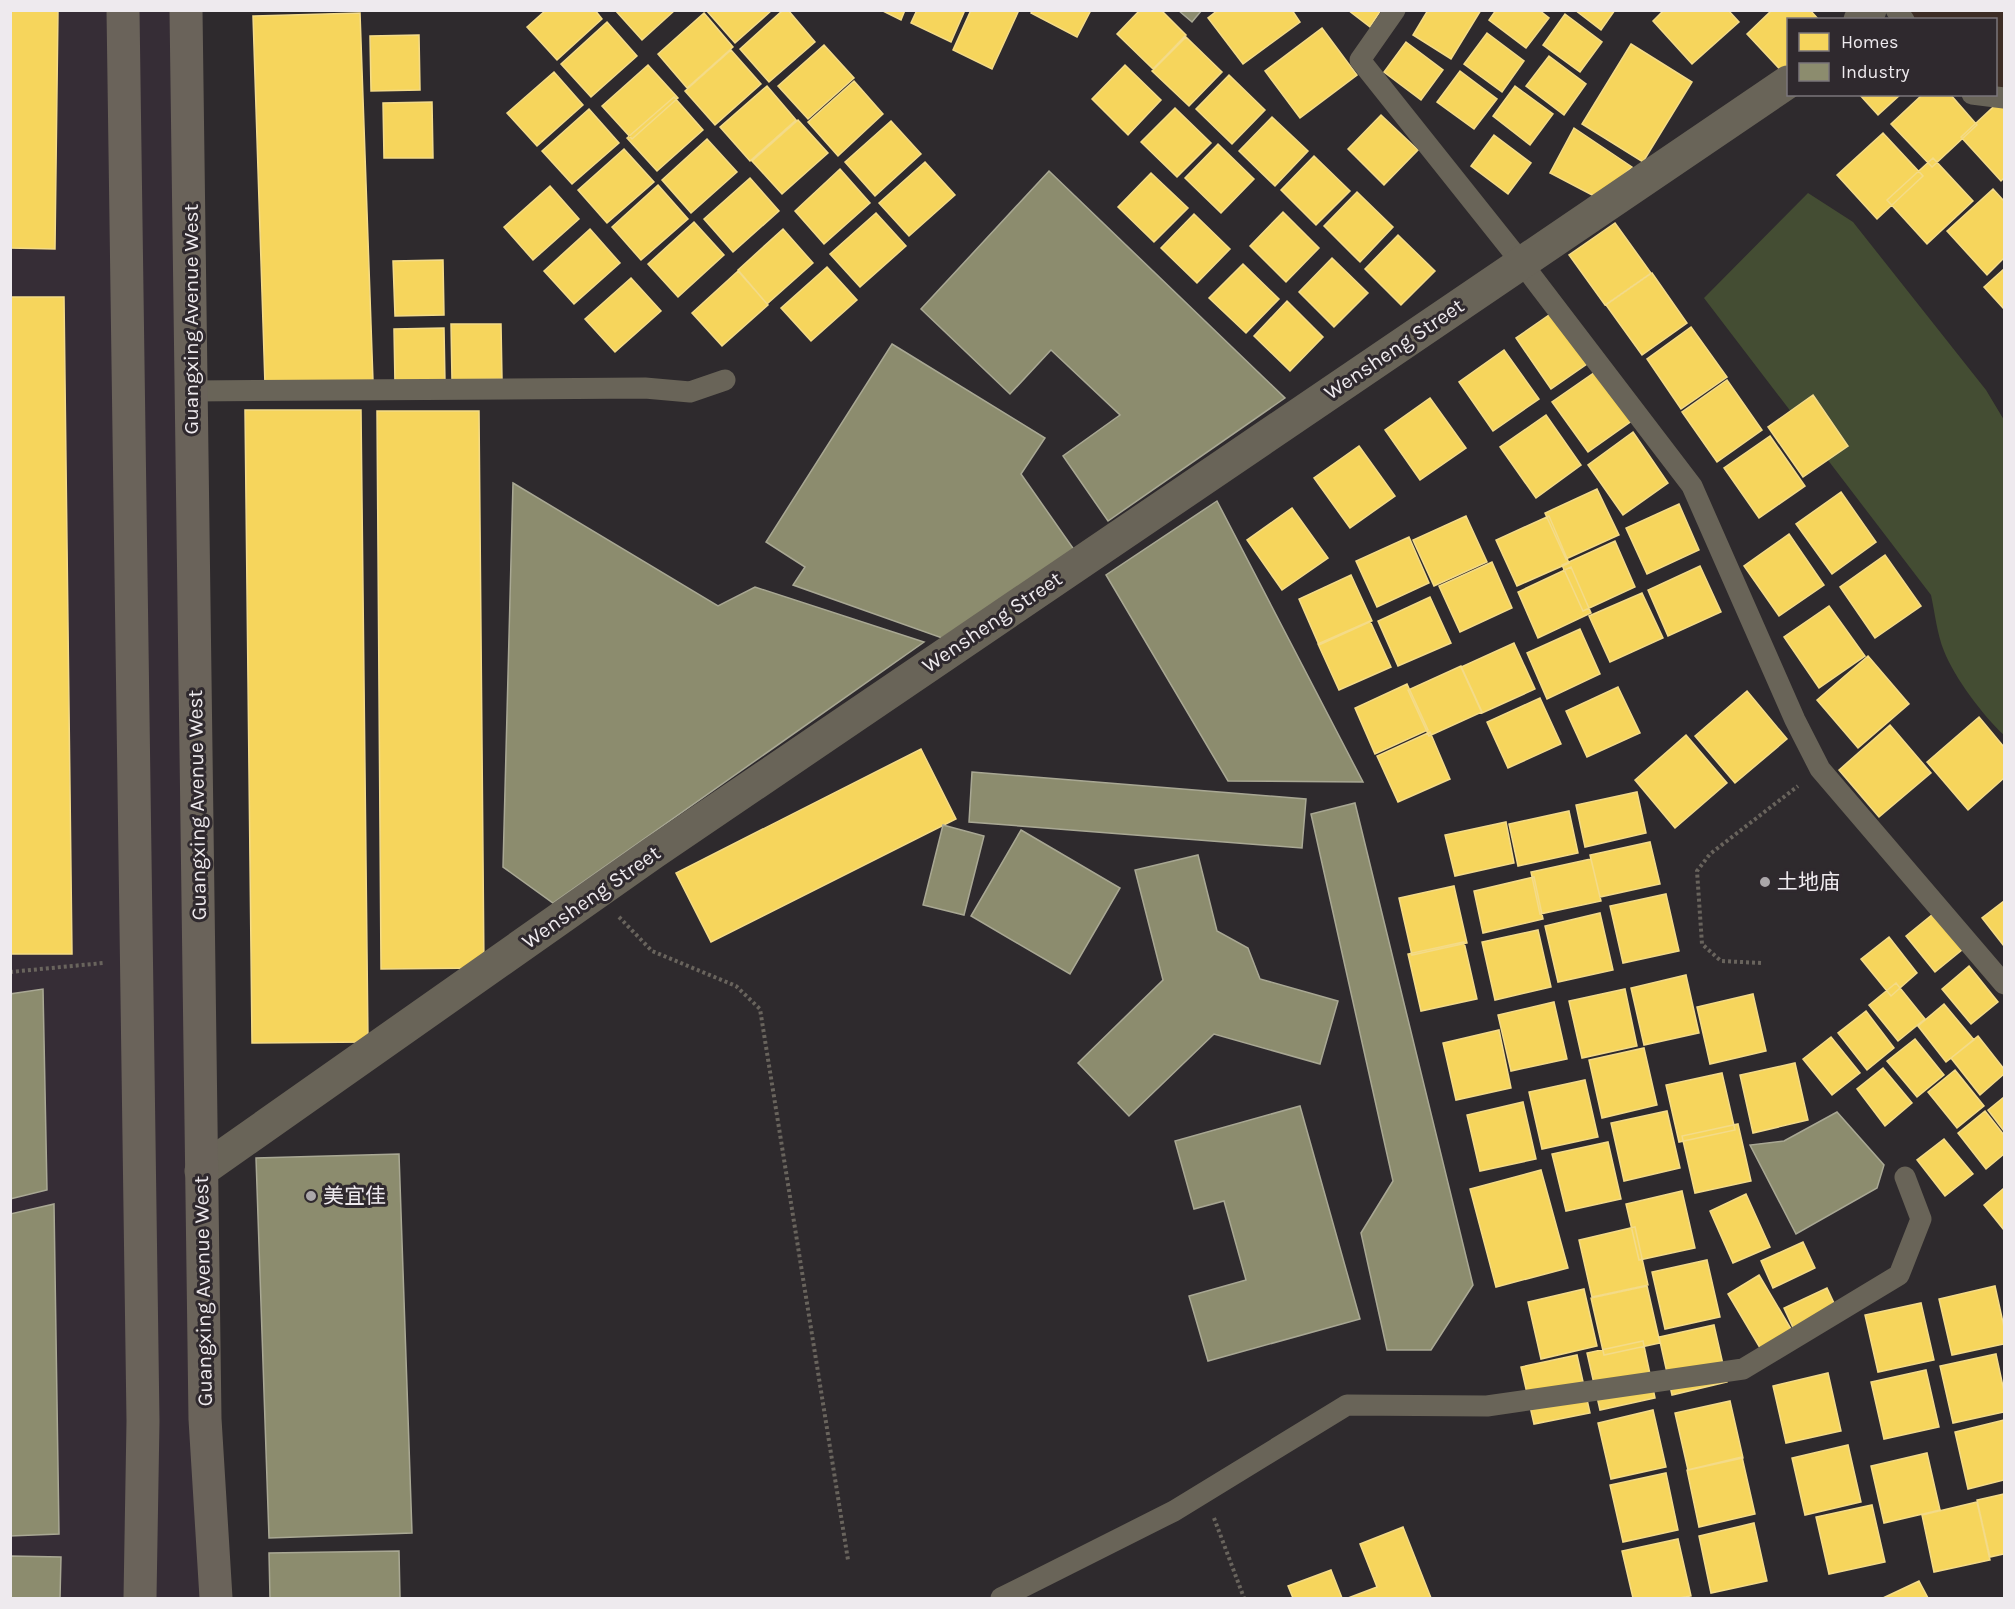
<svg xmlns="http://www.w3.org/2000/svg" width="2015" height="1609" viewBox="0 0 2015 1609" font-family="Karla,'Noto Sans SC',sans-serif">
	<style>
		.built { fill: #362d36 }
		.education { fill: #3d2d25 }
		.green { fill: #444d33 }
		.homes { fill: #f6d55c; stroke: #f4db88; stroke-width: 1.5 }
		.industry { fill: #8c8c6e; stroke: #a9a894; stroke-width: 1.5 }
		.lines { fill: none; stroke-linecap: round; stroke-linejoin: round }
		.path { stroke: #69645d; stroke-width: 4; stroke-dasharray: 3 3; stroke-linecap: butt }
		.service { stroke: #696458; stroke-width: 21 }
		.minor { stroke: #696458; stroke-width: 33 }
		.trunk { stroke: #6a635a; stroke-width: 33 }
		.poi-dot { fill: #aba7aa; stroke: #2f292e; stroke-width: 2 }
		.labels { text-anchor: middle; stroke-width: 6; stroke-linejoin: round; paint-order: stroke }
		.street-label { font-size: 21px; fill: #eeeaee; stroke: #2f292e }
		.poi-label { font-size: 21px; fill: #eeeaee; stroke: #2f292e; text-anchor: start }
	</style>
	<rect width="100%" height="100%" fill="#2e2a2d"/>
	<!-- built -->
	<path class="built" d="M11,11H186L216,1598H11Z"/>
	<!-- education -->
	<path class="education" d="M1896,11H2004V98L1996,94V20L1904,19Z"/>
	<!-- green -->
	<path class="green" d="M1808,193L1853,222L1986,390L2004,420V735C1984,717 1954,677 1944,651C1937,634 1935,613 1931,595L1704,298Z"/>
	<!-- homes -->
	<path class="homes" d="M10,10H58L55,249L10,248Z
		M546,10H595L602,19L557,60L527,27Z
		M615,10H675L642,40Z
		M706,10H772L735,43Z
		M783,10H788L815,42L769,82L740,49Z
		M881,10H905L901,20Z
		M917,10H965L951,42L911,23Z
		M971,10H1019L992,69L953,50Z
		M1033,10H1091L1077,37L1031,13Z
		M1140,10H1161L1186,35L1153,69L1117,34Z
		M1218,10H1292L1300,22L1243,64L1208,18Z
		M1348,10H1381L1370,27Z
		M1428,10H1481L1451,59L1413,35Z
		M1496,10H1539L1549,18L1526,48L1489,20Z
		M1575,10H1615L1601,30Z
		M1664,10H1728L1739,22L1692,64L1653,21Z
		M1772,10H1810L1819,20H1788L1787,77L1747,34Z
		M360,13L373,381L265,385L253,16Z
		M704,13L733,47L687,88L658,54Z
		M1565,14L1602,42L1580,72L1543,45Z
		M607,22L637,56L591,97L561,64Z
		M1322,28L1357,75L1300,118L1265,71Z
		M1487,33L1524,61L1502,92L1464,64Z
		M419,35L420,90L371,91L370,36Z
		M1186,37L1222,72L1189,106L1152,71Z
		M1406,42L1443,70L1421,100L1384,72Z
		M1631,44L1692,82L1643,162L1582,124Z
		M824,45L854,78L808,119L778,86Z
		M731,50L761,84L715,125L685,91Z
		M1549,56L1586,84L1564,115L1526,86Z
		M648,65L678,98L632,139L602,106Z
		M1125,65L1161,100L1128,135L1092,99Z
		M1460,71L1497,99L1474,129L1437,102Z
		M554,72L583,105L537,146L507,113Z
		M1229,75L1265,110L1232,144L1196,109Z
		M854,81L883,114L838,156L808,122Z
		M767,86L796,120L750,161L720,127Z
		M1515,86L1553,114L1530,145L1493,116Z
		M1859,94H1901L1878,115Z
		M1923,94H1950L1977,125L1932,167L1891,124Z
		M674,97L703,130L657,171L627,138Z
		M2004,97V178L2001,181L1961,137Z
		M432,102L433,158H384L383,103Z
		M1175,108L1211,143L1177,177L1141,142Z
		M589,109L619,143L572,184L542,151Z
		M1381,115L1418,150L1384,185L1348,149Z
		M1272,117L1308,151L1275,186L1239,151Z
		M798,120L828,153L782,194L752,161Z
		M891,121L921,154L875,196L845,162Z
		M1574,128L1632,167L1598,198L1550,173Z
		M1883,133L1923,176L1877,219L1837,175Z
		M1494,135L1531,163L1508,194L1471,166Z
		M707,139L737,172L691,213L662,180Z
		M1218,144L1254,179L1221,213L1185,178Z
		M624,149L654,182L607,223L578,190Z
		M1314,156L1350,191L1316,225L1281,190Z
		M1933,158L1973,201L1927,244L1887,200Z
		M925,162L955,195L909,236L879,203Z
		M840,169L870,203L824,244L795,211Z
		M1151,173L1188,208L1154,242L1118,207Z
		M750,178L779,211L733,252L704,219Z
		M658,185L688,219L641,260L612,227Z
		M550,186L579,219L533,260L504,227Z
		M1993,189L2004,201V258L1987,275L1947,231Z
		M1357,192L1393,227L1360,262L1324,226Z
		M1283,212L1319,248L1286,282L1250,246Z
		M876,213L906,246L860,287L830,254Z
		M1194,214L1230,249L1197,283L1161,248Z
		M694,222L724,255L678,297L648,264Z
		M1615,223L1651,273L1605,305L1569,255Z
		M590,229L620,263L574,304L544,271Z
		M783,229L813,263L767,304L738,270Z
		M1398,235L1435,271L1401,305L1365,269Z
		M1332,258L1368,293L1334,327L1299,292Z
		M443,260L444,315L395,316L393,261Z
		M1243,264L1279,299L1246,333L1209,298Z
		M827,267L857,300L811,341L781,308Z
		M2004,269V309L1984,287Z
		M738,271L768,305L722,346L692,313Z
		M1652,273L1687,323L1642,355L1606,305Z
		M631,278L661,311L615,352L585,319Z
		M10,297H64L72,954H10Z
		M1287,301L1323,337L1290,371L1254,336Z
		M1562,306L1597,357L1551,389L1516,338Z
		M451,324H501L502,379L452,380Z
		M1691,327L1727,377L1681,409L1647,359Z
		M444,328L445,383L395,384L394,329Z
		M1504,350L1539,399L1493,431L1459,382Z
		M1598,370L1633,420L1588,452L1552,402Z
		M1727,380L1762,430L1717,462L1682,412Z
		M1813,395L1848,446L1803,477L1768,427Z
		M1430,398L1466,448L1420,480L1385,430Z
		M245,410H361L368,1042L252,1043Z
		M377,411H479L484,968L381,969Z
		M1546,415L1581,465L1536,498L1500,447Z
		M1633,432L1668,483L1623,515L1588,465Z
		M1770,436L1805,486L1759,518L1724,468Z
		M1359,446L1395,496L1350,528L1314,478Z
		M1597,489L1619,535L1566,559L1545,513Z
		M1841,492L1876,542L1832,574L1796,524Z
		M1679,504L1699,550L1647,574L1626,528Z
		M1292,508L1328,558L1282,590L1247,540Z
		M1466,516L1487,562L1434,586L1413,540Z
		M1549,516L1569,563L1517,586L1496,540Z
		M1789,534L1824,585L1779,616L1744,566Z
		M1409,537L1429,583L1377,607L1356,561Z
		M1615,541L1635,587L1583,611L1562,565Z
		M1885,555L1921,606L1875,638L1840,587Z
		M1492,562L1512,608L1460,632L1439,586Z
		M1700,566L1721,612L1668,636L1648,590Z
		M1571,567L1591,613L1538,638L1518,592Z
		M1351,575L1372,621L1319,645L1299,599Z
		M1642,593L1663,638L1610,662L1589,616Z
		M1430,597L1451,643L1398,666L1378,621Z
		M1829,606L1865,656L1819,688L1784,637Z
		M1370,621L1391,667L1339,690L1318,644Z
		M1580,629L1600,674L1547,699L1527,653Z
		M1514,643L1535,689L1482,713L1461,667Z
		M1868,656L1909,704L1858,748L1817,700Z
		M1461,666L1482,712L1429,736L1408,690Z
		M1407,684L1428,730L1375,754L1355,708Z
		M1618,687L1640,733L1587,757L1566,711Z
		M1747,691L1787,739L1735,783L1695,736Z
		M1540,698L1561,744L1508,768L1487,722Z
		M1979,717L2004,747V778L1968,810L1927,762Z
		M1890,725L1931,773L1879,817L1839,770Z
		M1430,732L1450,779L1398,802L1377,756Z
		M1686,735L1727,783L1675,828L1635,780Z
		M921,749L956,819L711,942L676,873Z
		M1637,792L1646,833L1585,847L1576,805Z
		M1569,811L1578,853L1518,866L1509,824Z
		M1506,822L1514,863L1455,876L1445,835Z
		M1650,842L1660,884L1600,897L1590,855Z
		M1591,859L1601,901L1540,914L1531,872Z
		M1534,877L1543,919L1483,933L1474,891Z
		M1454,886L1467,943L1412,955L1399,898Z
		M1666,894L1679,951L1623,963L1610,906Z
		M2004,901V946L1982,918Z
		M1600,913L1613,970L1558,982L1545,926Z
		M1933,914L1962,950L1935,972L1906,936Z
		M1538,930L1551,987L1495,1000L1482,942Z
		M1889,937L1917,973L1891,996L1861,959Z
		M1464,942L1477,999L1421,1011L1408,954Z
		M1969,966L1998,1002L1971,1024L1942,989Z
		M1686,975L1699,1033L1644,1045L1631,988Z
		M1896,983L1925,1019L1898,1041L1869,1005Z
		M1625,989L1637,1046L1582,1058L1569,1001Z
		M1753,994L1766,1051L1710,1064L1697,1007Z
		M1554,1002L1567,1059L1511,1071L1498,1015Z
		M1944,1004L1974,1040L1946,1062L1918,1026Z
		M1866,1011L1894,1048L1867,1070L1838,1033Z
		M1499,1030L1511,1088L1456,1100L1443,1043Z
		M1978,1036L2004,1069V1074L1980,1095L1951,1058Z
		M1831,1037L1860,1073L1832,1095L1803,1059Z
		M1915,1039L1944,1075L1917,1097L1887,1061Z
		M1644,1048L1657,1105L1602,1118L1589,1060Z
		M1795,1063L1808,1120L1753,1133L1740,1075Z
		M1883,1068L1912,1103L1885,1126L1857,1089Z
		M1955,1070L1984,1106L1957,1128L1928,1092Z
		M1722,1073L1735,1130L1679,1142L1666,1085Z
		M1585,1080L1598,1137L1542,1149L1529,1092Z
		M2004,1097V1131L1988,1110Z
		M1523,1102L1536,1159L1480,1171L1467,1115Z
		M1667,1111L1680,1168L1624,1181L1611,1123Z
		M1985,1111L2004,1135V1154L1986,1169L1958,1133Z
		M1738,1124L1751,1181L1695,1193L1682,1136Z
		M1944,1139L1973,1174L1945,1196L1917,1160Z
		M1608,1142L1621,1199L1566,1211L1552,1154Z
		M1541,1170L1568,1268L1496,1287L1470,1189Z
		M2004,1188V1230L1984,1205Z
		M1682,1191L1695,1248L1639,1260L1626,1204Z
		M1746,1194L1770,1247L1733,1263L1710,1211Z
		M1635,1227L1648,1285L1592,1297L1579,1240Z
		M1803,1242L1815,1268L1773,1288L1761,1261Z
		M1707,1260L1720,1317L1665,1329L1652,1272Z
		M1759,1275L1797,1339L1766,1358L1728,1294Z
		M1647,1286L1660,1343L1604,1355L1591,1298Z
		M1995,1286L2004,1327V1344L1952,1355L1939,1299Z
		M1827,1288L1839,1314L1796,1334L1784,1308Z
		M1584,1289L1597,1346L1541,1359L1528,1302Z
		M1921,1303L1934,1360L1878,1372L1865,1315Z
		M1714,1325L1727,1382L1672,1395L1659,1337Z
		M1643,1341L1655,1398L1600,1410L1587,1353Z
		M1996,1354L2004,1391V1412L1953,1423L1940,1366Z
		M1577,1355L1590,1413L1534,1424L1521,1367Z
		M1926,1370L1939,1427L1884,1439L1871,1382Z
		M1828,1373L1841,1431L1786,1443L1773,1386Z
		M1730,1401L1743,1458L1688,1470L1675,1413Z
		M1653,1410L1666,1467L1611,1479L1598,1423Z
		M2004,1420V1480L1968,1489L1955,1432Z
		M1848,1445L1861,1502L1805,1515L1792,1458Z
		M1927,1453L1940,1510L1884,1523L1871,1466Z
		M1742,1457L1755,1514L1699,1527L1687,1470Z
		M1666,1473L1678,1530L1623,1542L1610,1485Z
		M2004,1494V1554L1990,1557L1977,1500Z
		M1977,1502L1990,1560L1934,1572L1922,1515Z
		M1872,1505L1885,1562L1829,1574L1816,1517Z
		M1754,1523L1767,1581L1711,1593L1699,1536Z
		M1403,1527L1431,1598H1348L1377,1587L1360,1544Z
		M1678,1539L1691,1596L1679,1598H1633L1622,1551Z
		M1331,1570L1342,1598H1293L1288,1586Z
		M1919,1581L1928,1598H1883Z"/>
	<!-- industry -->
	<path class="industry" d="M1178,10H1202L1192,22Z
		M1049,171L1285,398L1108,521L1063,456L1120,415L1051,350L1010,394L921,309Z
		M892,344L1045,438L1021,474L1075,551L942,638L793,585L805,567L766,542Z
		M513,483L718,606L755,587L924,642L553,903L503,867Z
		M1217,501L1363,782L1228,781L1106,575Z
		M972,772L1306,799L1302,848L969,822Z
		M1355,803L1473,1285L1431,1350H1387L1361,1233L1393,1181L1311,814Z
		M943,825L984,836L964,915L923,905Z
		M1021,830L1120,888L1070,974L971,916Z
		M1198,855L1217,931L1248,948L1260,979L1338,1001L1320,1064L1214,1034L1129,1116L1078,1063L1163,980L1135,870Z
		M43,989L47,1190L10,1199V994Z
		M1300,1106L1360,1319L1208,1361L1189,1296L1246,1280L1224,1201L1194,1209L1175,1141Z
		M1837,1112L1884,1165L1877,1188L1796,1234L1750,1145L1784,1141Z
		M399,1154L412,1533L269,1538L256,1158Z
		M54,1204L59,1534L10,1536V1214Z
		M399,1551L400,1598H270L269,1553Z
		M10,1556L61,1557L60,1598H10Z"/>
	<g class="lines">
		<!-- path -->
		<path class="path" d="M619,917L652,951L736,986L760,1009L848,1560
			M1761,963L1721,961L1702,944L1697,871L1710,854L1798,786
			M10,972L103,963
			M1214,1518L1244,1598"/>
		<!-- service -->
		<path class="service" d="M1395,10L1360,60L1521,262L1692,486L1795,720L1820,769L2004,984
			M1896,10L1904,20
			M1972,94L2004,98
			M191,391L645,388L690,392L725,380
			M1001,1598L1174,1511L1347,1405L1487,1406L1743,1369L1899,1275L1921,1219L1905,1177"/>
		<!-- minor -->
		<path class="minor" d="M1860,20L1870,10
			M201,1171L653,853L1788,82"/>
		<!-- trunk -->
		<path class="trunk" d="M123,10L143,1421L140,1598
			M186,10L205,1419L216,1598"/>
	</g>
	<!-- markers -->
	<g class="poi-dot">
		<circle cx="1765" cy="882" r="6"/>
		<circle cx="311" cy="1196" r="6"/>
	</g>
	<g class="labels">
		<!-- street labels -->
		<g class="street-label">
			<text transform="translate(191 319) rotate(-90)" y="7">Guangxing Avenue West</text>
			<text transform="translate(1394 349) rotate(-34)" y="7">Wensheng Street</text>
			<text transform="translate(992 622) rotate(-34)" y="7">Wensheng Street</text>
			<text transform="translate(197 805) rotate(-91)" y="7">Guangxing Avenue West</text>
			<text transform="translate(591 897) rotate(-35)" y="7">Wensheng Street</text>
			<text transform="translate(203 1291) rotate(-91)" y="7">Guangxing Avenue West</text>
		</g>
		<!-- poi labels -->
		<g class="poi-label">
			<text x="1777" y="889">土地庙</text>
			<text x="323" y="1203">美宜佳</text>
		</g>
	</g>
	<!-- border -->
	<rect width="2015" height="1609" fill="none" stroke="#eeeaee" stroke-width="24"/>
	<!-- legend -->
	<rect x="1787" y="18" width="210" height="78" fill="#2f292e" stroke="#7b767b" stroke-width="1.5"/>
	<rect x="1799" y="33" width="30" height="18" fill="#f6d55c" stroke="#7b767b" stroke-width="1.5"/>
	<text x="1841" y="48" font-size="18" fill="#eeeaee">Homes</text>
	<rect x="1799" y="63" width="30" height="18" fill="#8c8c6e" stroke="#7b767b" stroke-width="1.5"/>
	<text x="1841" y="78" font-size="18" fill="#eeeaee">Industry</text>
</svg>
